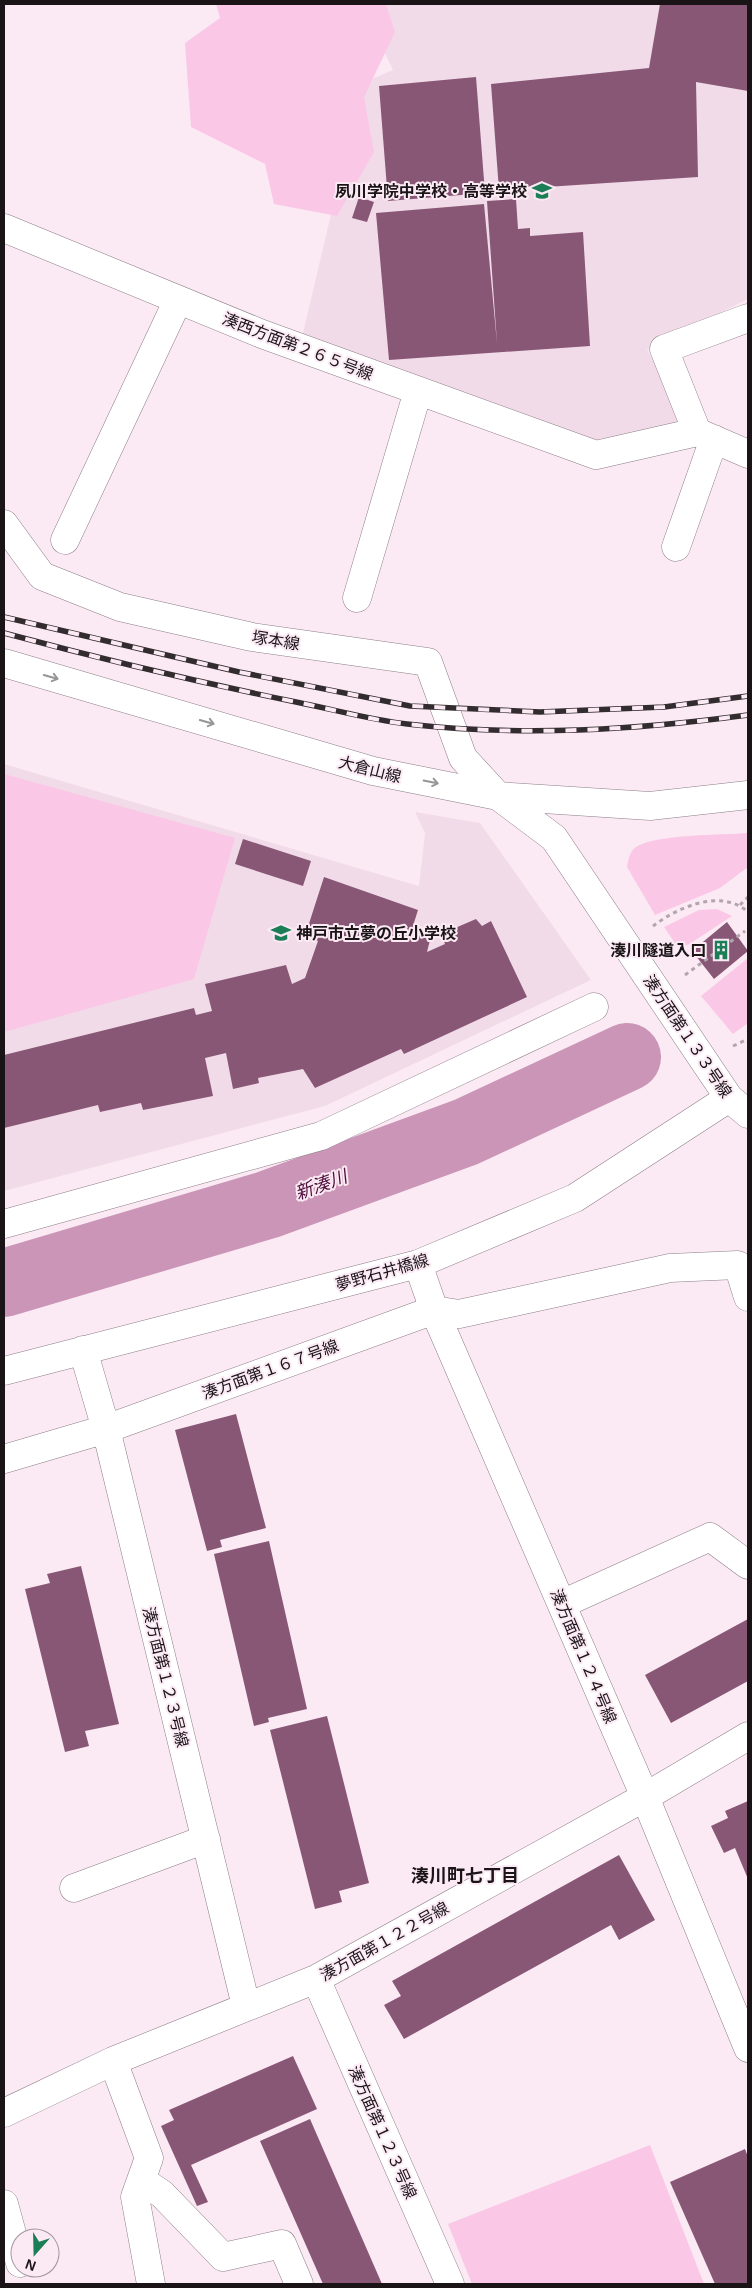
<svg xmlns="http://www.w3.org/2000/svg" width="752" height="2288" viewBox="0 0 752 2288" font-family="Helvetica,'Noto Sans JP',sans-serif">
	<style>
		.built { fill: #f2dbe9 }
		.green { fill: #fac7e6 }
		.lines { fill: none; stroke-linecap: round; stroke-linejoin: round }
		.river { stroke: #ca95b6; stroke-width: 68 }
		.building { fill: #885776 }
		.minor-casing { stroke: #8d7e87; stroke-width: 29 }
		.path { stroke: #b3a5ad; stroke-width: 3; stroke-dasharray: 4 4; stroke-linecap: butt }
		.minor { stroke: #fff; stroke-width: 28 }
		.rail-casing { stroke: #332c2f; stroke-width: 5.5 }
		.rail { stroke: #fbeaf4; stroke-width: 4; stroke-dasharray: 11; stroke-linecap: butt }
		.oneway { stroke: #989597 }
		.labels { text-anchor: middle; stroke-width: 4; stroke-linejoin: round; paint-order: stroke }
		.poi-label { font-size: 16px; font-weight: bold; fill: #1a1417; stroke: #fbeaf4; text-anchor: end }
		.street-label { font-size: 16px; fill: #1a1417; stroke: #fbeaf4 }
		.water-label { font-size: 18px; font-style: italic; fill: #4e0e3c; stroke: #fbeaf4 }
		.neighbourhood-label { font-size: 18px; font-weight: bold; fill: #1a1417; stroke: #fbeaf4 }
	</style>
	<rect width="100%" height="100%" fill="#fbeaf4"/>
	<!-- built -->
	<path class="built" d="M361,4H748V299L647,349L683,423L584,442L302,337L362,83L393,70Z
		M4,764L419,886L425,833L415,812L480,823L591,980L325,1106L4,1191Z"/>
	<!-- green -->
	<path class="green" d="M216,4H386L395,32L364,97L374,152L337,216L274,204L265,164L191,127L185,43L220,18Z
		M4,774L235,838L194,979L4,1032Z
		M748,833V867L720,888L655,915L627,867C628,860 630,851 636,847C656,834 723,835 748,833Z
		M717,909L732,916L688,945L677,946L664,927L699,910Z
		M748,958V1023L733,1034L701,996Z
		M650,2145L704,2284H472L448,2224Z"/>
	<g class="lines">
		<!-- river -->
		<path class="river" d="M4,1283L267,1205L466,1132L627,1057"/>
	</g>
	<!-- building -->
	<path class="building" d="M660,4H748V91L696,82L698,177L499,190L491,84L649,68Z
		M476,77L485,193L388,201L379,86Z
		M359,197L374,202L367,222L352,218Z
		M516,199L518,229L530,228V236L583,232L590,346L389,360L376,213L484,204L497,343L487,201Z
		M243,839L311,861L303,886L235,864Z
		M324,877L418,910L412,929L431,936L427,952L445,944L441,934L476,919L482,926L491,921L527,997L404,1054L401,1049L315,1088L303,1069L258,1078L259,1083L233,1089L226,1053L205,1058L213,1096L143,1110L141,1103L100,1112L98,1105L4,1128V1055L194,1008L196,1015L212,1011L205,984L286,965L292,984L305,978L318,941L305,936Z
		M727,922L748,951L714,979L692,951Z
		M236,1414L266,1528L220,1540L222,1547L207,1551L175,1430Z
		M269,1541L307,1709L268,1718L269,1722L254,1726L214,1554Z
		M81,1566L119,1724L85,1731L89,1746L65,1752L25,1589L50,1583L47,1574Z
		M748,1619V1681L671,1723L645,1675Z
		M327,1716L369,1883L339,1891L342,1902L315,1909L270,1730Z
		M748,1801V1879L735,1848L724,1853L711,1826L728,1818L725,1811Z
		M619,1855L655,1920L619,1940L611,1925L404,2039L384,2005L401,1996L392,1981Z
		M293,2056L317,2109L191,2165L208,2202L197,2206L161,2126L174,2120L169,2110Z
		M310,2119L382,2284H323L260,2141Z
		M745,2149L748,2157V2284H715L670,2182Z"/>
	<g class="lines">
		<defs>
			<path id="minor" d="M4,228L262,334L596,455L697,432L748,454
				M697,432L664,349L748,318
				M4,524L42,576L120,607L252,637L428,662L463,758L498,796L554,838L729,1098L748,1114
				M65,540L178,300
				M676,547L714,439
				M357,598L418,391
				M4,663L373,771L498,796L650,806L748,795
				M4,1224L321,1136L594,1007
				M418,1264L434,1310L645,1797L748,2048
				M83,1350L106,1429L246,2006
				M4,1371L418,1264L575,1198L729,1098
				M4,1459L106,1429L434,1310L459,1314L670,1268L738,1265L748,1297
				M562,1604L710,1537L748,1565
				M74,1888L206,1839
				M316,1979L450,2284
				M113,2061L149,2158L135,2197L151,2284
				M4,2113L113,2061L316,1979L645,1797L748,1736
				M141,2180L162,2194L223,2257L282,2244L299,2284
				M4,2204L20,2263"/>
		</defs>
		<!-- minor casing -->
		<use href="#minor" class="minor-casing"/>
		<!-- path -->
		<path class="path" d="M740,905L748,897
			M653,926C678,907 721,888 748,912
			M685,975L745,931
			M733,1046L748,1039"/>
		<!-- minor -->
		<use href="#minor" class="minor"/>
		<defs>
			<path id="rail" d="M4,617L239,672L410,706L540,712L664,707L748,696
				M4,633C101,659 198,682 296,702C332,709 370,720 407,724C522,737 635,730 748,715"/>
		</defs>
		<!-- rail casing -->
		<use href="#rail" class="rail-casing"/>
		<!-- rail -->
		<use href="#rail" class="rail"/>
	</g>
	<!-- one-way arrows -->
	<defs><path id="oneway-shaft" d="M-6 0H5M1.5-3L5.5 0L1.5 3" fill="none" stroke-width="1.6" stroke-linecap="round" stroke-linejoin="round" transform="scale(1.25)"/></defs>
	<g class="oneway">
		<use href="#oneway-shaft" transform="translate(51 677) rotate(16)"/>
		<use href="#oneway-shaft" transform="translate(207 722) rotate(16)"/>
		<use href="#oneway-shaft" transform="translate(431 782) rotate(11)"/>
	</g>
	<!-- icons -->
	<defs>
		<symbol id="school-bare" viewBox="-9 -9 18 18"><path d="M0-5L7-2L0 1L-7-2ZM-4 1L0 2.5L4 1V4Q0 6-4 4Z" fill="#1b7e57" stroke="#fbeaf4" stroke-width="2.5" paint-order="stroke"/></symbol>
		<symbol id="building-bare" viewBox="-9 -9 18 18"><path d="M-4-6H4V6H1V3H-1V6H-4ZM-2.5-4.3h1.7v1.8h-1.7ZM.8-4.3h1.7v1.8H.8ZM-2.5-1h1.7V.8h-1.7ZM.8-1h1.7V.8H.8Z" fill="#1b7e57" stroke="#fbeaf4" stroke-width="2.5" paint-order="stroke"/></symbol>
	</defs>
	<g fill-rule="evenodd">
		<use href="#school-bare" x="528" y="177" width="28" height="28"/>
		<use href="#school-bare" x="267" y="919" width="28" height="28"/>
		<use href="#building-bare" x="707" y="936" width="28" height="28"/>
	</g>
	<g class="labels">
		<!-- poi labels -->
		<g class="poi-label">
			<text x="527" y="197">夙川学院中学校・高等学校</text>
			<text x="296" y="939" text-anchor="start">神戸市立夢の丘小学校</text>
			<text x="706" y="956">湊川隧道入口</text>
		</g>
		<!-- street labels -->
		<g class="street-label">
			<text transform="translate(298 346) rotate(21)" y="6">湊西方面第２６５号線</text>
			<text transform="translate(276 640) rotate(9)" y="6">塚本線</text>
			<text transform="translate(370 769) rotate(14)" y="6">大倉山線</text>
			<text transform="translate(688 1036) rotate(56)" y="6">湊方面第１３３号線</text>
			<text transform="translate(382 1272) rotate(-16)" y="6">夢野石井橋線</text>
			<text transform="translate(270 1369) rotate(-20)" y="6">湊方面第１６７号線</text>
			<text transform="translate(584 1656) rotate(67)" y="6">湊方面第１２４号線</text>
			<text transform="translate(166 1677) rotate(76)" y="6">湊方面第１２３号線</text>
			<text transform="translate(384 1941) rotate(-29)" y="6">湊方面第１２２号線</text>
			<text transform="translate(383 2132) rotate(66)" y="6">湊方面第１２３号線</text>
		</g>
		<!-- water labels -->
		<g class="water-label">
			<text transform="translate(321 1185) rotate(-20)" y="6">新湊川</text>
		</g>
		<!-- neighbourhood labels -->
		<g class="neighbourhood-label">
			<text x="465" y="1882">湊川町七丁目</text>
		</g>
	</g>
	<!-- border -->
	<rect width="752" height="2288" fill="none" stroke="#1a1417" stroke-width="10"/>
	<!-- north arrow -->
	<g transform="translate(35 2253) rotate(200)"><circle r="24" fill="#fbeaf4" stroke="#a1949c"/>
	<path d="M0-4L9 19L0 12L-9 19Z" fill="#1b7e57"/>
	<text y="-8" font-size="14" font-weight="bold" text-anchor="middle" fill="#1a1417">N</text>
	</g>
</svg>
